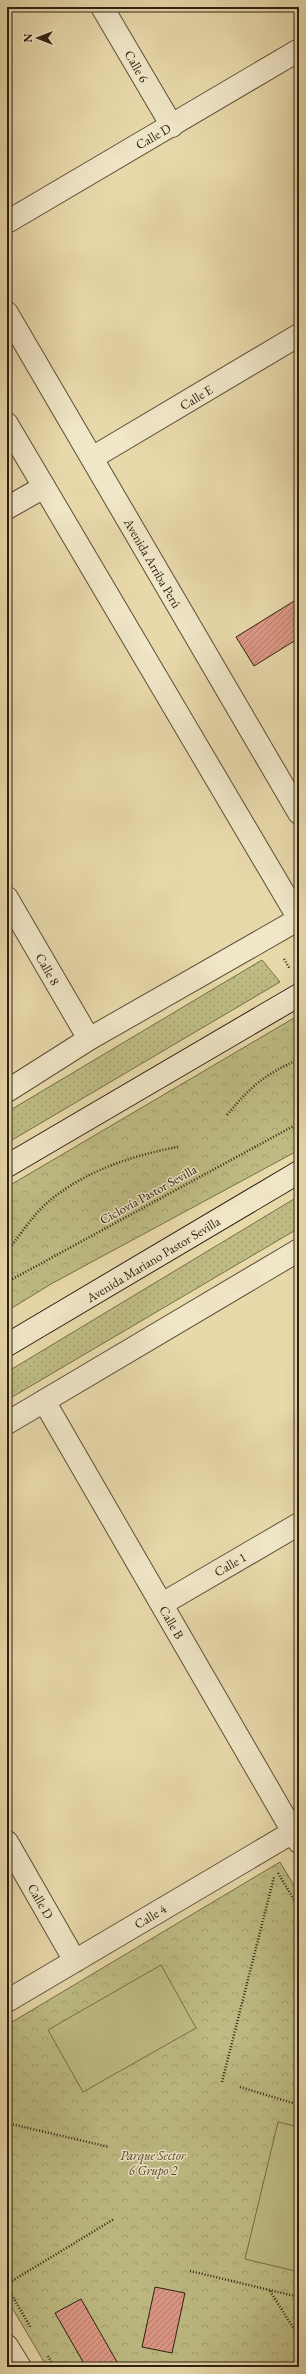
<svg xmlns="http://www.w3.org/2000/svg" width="306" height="2374" viewBox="0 0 306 2374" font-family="'EB Garamond',serif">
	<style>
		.grass { fill: url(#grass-dots); stroke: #766e4a }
		.forest { fill: url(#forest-crowns); stroke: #766e4a }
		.garden { fill: #bebc83; stroke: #766e4a }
		.building { fill: url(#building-hatch); stroke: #2e2112 }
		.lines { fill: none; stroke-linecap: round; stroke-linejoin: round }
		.minor-casing { stroke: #5c4f38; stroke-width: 24 }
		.tertiary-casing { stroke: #5c4f38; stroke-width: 24 }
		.secondary-casing { stroke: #2e2112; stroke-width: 24 }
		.path { stroke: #2e2112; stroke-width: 2.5; stroke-dasharray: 1 2; stroke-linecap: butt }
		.minor { stroke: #f0e6c8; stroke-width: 22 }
		.tertiary { stroke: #f0e6c8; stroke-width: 22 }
		.secondary { stroke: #f0e6c8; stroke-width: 22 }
		.labels { text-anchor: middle; stroke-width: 3; stroke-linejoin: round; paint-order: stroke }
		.street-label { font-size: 13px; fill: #2e2112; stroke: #f0e6c8 }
		.park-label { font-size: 13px; font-style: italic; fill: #52482e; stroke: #f0e6c8 }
	</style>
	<defs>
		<pattern id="grass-dots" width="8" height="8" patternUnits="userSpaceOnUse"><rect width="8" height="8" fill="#bebc83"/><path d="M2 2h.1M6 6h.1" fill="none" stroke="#a4a170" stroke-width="1.8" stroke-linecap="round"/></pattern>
		<pattern id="forest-crowns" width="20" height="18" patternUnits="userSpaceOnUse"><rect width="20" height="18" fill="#bebc83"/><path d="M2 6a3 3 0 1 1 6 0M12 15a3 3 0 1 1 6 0" fill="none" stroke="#a4a170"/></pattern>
		<pattern id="building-hatch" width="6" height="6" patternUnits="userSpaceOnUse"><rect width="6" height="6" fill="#dd9886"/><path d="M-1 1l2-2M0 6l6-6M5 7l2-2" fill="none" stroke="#b47c6c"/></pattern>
	</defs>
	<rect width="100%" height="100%" fill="#e8d9ab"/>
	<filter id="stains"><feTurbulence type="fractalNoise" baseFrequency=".005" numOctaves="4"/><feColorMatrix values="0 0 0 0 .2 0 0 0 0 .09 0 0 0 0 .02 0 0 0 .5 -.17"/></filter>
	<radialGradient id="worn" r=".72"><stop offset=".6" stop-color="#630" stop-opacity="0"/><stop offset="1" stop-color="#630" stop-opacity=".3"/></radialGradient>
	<!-- grass -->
	<path class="grass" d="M262,960L280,982L7,1143V1112Z
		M299,1196V1228L7,1400V1372Z"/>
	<!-- forest -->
	<path class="forest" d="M299,1015V1150L51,1284L7,1311V1187Z
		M280,1862L299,1894V2367H47L7,2299V2025Z"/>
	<!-- garden -->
	<path class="garden" d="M161,1965L196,2028L83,2092L48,2030Z
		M278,2122L299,2127V2272L245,2259Z"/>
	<!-- building -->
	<path class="building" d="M299,598V638L254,666L236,637Z
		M155,2287L185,2293L172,2353L142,2347Z
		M81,2299L117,2362L109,2367H86L55,2313Z"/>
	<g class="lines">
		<defs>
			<path id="minor" d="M102,7L172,126
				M7,222L299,50
				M92,458L299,335
				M7,508L44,487
				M7,898L89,1039
				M7,1091L89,1039L299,919
				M44,1401L299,1842
				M7,1423L299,1250
				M162,1604L299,1524
				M7,1842L75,1961
				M7,2001L293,1832
				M7,2346L20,2367"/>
			<path id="tertiary" d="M7,313L299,813
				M7,424L299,919"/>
			<path id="secondary" d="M7,1166L299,995
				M7,1345L299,1172"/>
		</defs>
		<!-- minor casing -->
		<use href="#minor" class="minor-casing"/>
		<!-- tertiary casing -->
		<use href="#tertiary" class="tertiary-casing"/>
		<!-- secondary casing -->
		<use href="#secondary" class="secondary-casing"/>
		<!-- path -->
		<path class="path" d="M284,959L290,969
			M227,1115C253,1084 263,1076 299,1059
			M12,1245C23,1231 34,1214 47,1203C82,1172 133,1155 178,1147
			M7,1282L299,1123
			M278,1873L299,1908
			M222,2082L274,1877
			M240,2087L299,2105
			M7,2123L109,2147
			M190,2271L299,2297
			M7,2284L114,2219
			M7,2287L31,2328
			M270,2291L299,2337
			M48,2356L54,2367"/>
		<!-- minor -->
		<use href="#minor" class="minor"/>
		<!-- tertiary -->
		<use href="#tertiary" class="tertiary"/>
		<!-- secondary -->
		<use href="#secondary" class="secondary"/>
	</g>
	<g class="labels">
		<!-- street labels -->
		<g class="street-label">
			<text transform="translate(137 66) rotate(60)" y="5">Calle 6</text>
			<text transform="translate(153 136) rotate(-30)" y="5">Calle D</text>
			<text transform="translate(196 397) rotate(-31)" y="5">Calle E</text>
			<text transform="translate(153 563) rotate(60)" y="5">Avenida Arriba Perú</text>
			<text transform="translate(48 969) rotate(60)" y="5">Calle 8</text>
			<text transform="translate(148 1194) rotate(-29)" y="5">Ciclovía Pastor Sevilla</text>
			<text transform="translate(153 1259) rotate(-31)" y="5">Avenida Mariano Pastor Sevilla</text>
			<text transform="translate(230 1564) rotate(-30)" y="5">Calle 1</text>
			<text transform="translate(172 1622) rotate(60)" y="5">Calle B</text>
			<text transform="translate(41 1901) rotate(60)" y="5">Calle D</text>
			<text transform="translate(150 1916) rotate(-31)" y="5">Calle 4</text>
		</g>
		<!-- park labels -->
		<g class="park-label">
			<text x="153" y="2160">Parque Sector<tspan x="153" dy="15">6 Grupo 2</tspan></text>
		</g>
	</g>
	<!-- margin -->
	<rect width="306" height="2374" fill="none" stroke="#e8d9ab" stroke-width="24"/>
	<rect x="8" y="8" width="290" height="2358" fill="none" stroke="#2e2112" stroke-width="2"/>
	<rect x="12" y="12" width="282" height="2350" fill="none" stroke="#2e2112"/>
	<!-- north arrow -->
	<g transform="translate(38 38) rotate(270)" stroke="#f0e6c8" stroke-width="3" paint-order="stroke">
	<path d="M0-3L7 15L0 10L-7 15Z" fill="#2e2112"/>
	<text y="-6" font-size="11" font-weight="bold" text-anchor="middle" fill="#2e2112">N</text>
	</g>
	<rect width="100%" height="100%" filter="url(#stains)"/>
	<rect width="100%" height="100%" fill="url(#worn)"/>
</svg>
